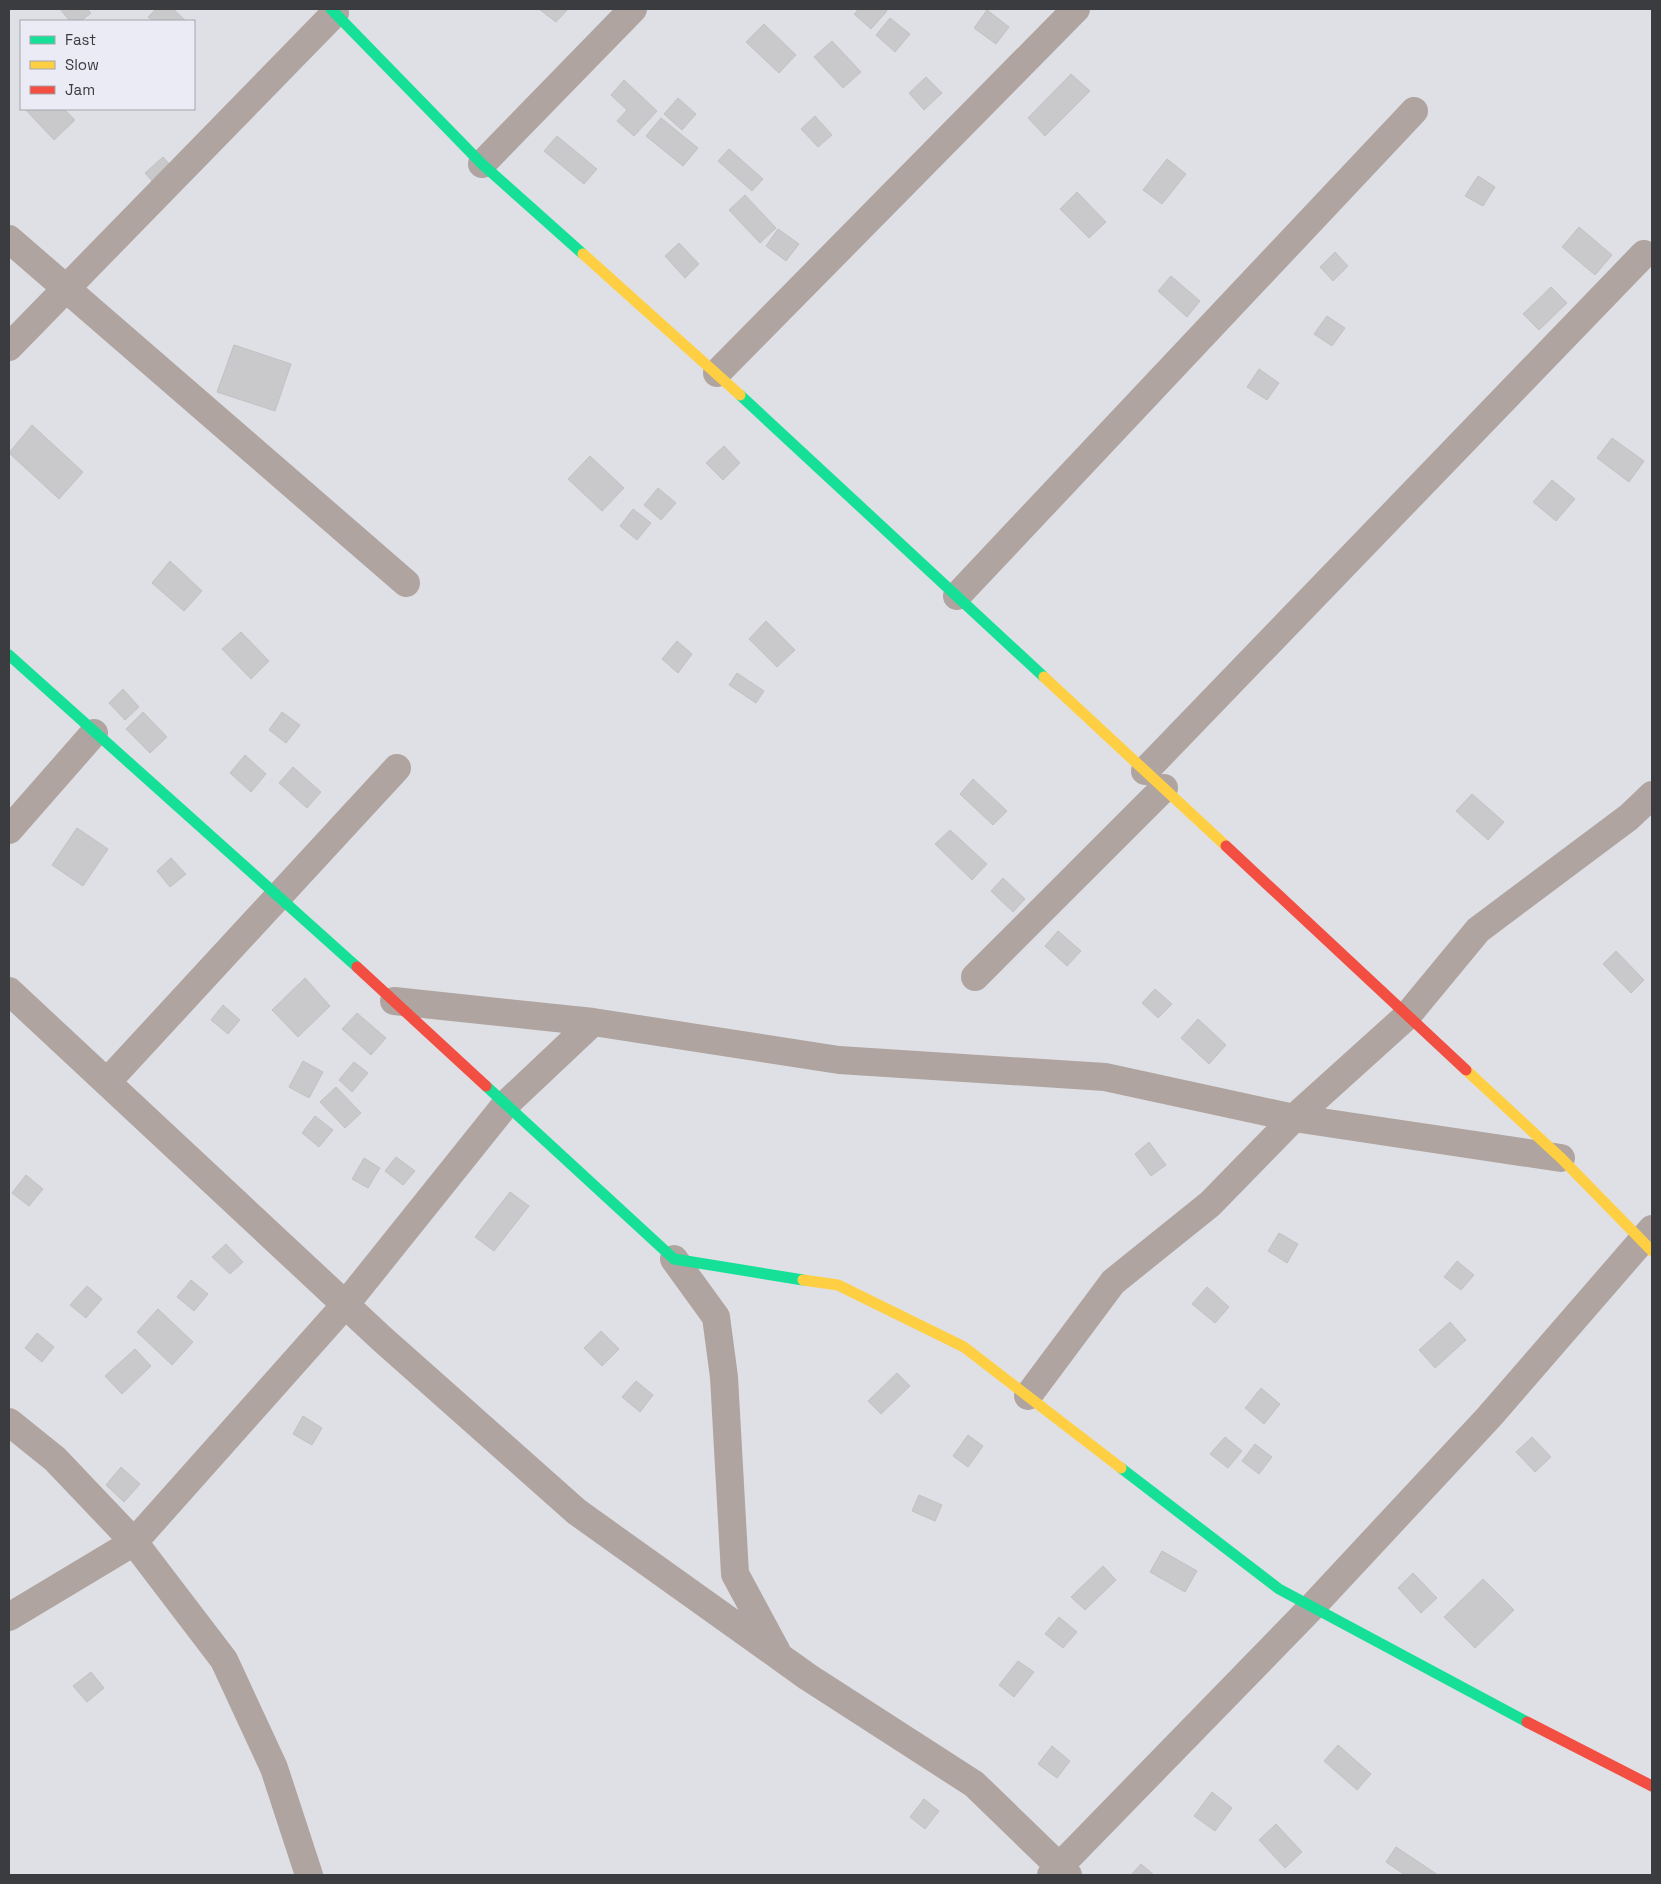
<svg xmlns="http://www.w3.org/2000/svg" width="1661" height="1884" viewBox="0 0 1661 1884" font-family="'Space Grotesk',sans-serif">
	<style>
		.building { fill: #c9c8ca; stroke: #c2c1c2 }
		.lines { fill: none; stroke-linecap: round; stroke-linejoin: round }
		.street { stroke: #afa49f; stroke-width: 28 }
		.fast { stroke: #16e098; stroke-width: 11 }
		.slow { stroke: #ffcf43; stroke-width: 11 }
		.jam { stroke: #f24e42; stroke-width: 11 }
	</style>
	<rect width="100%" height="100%" fill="#dfe0e5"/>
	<!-- building -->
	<path class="building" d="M60,9H87L91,13L81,21H70Z
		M156,9H173L186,21H153L148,17Z
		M539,9H568L556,22Z
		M859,9H884L887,11L871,29L854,14Z
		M987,10L1009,27L996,44L974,28Z
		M890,18L910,34L895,52L876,35Z
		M764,24L796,55L779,73L746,42Z
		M832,41L861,72L843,88L814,57Z
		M1071,74L1090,91L1045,136L1028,118Z
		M926,77L942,93L924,110L909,93Z
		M624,80L657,111L634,136L617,121L627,110L611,95Z
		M678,98L696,114L682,130L664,114Z
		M25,109H64L75,120L54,140Z
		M815,116L832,135L818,147L801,129Z
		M661,118L698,148L683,166L646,136Z
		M557,136L597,169L584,184L544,151Z
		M729,149L763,179L752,191L718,161Z
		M163,157L178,174L161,191L145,173Z
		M1167,159L1186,174L1162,204L1143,190Z
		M1478,176L1495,187L1483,206L1465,196Z
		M1077,192L1106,222L1089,238L1060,209Z
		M745,195L776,228L760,243L729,210Z
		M1579,227L1612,255L1595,275L1562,247Z
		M778,229L799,244L786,261L766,246Z
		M679,243L699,264L685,278L665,256Z
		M1335,252L1348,266L1333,281L1320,267Z
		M1171,276L1200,301L1187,317L1158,291Z
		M1551,287L1567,303L1539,330L1523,314Z
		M1327,316L1345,328L1332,346L1314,334Z
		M234,345L291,364L275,411L217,392Z
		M1259,369L1279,383L1267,400L1247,387Z
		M32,425L83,472L59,499L9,453Z
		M1612,438L1644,461L1629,482L1597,458Z
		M724,446L740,463L723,480L706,463Z
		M590,456L624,488L602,511L568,479Z
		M1552,480L1575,499L1556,521L1533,502Z
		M658,488L676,503L661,520L644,505Z
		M633,509L651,523L637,540L620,526Z
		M170,561L202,591L184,611L152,583Z
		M766,621L795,650L777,667L749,639Z
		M241,632L269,661L251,679L222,649Z
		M677,641L692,654L678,673L662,659Z
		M737,673L764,691L756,703L729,685Z
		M123,689L139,707L125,720L109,703Z
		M143,712L167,737L150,753L126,729Z
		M282,712L300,725L286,743L269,730Z
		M245,755L266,774L251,792L230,773Z
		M293,767L321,792L307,808L279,783Z
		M973,779L1007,811L993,825L960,794Z
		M1472,794L1504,822L1488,840L1456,811Z
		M77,828L108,849L83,886L52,865Z
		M950,830L987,864L972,880L935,844Z
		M171,858L186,874L170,887L157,871Z
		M1003,878L1025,899L1013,912L991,891Z
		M1058,931L1081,951L1067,966L1045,946Z
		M1616,951L1644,980L1631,993L1603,964Z
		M305,978L330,1006L298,1037L272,1010Z
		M1155,989L1172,1004L1158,1018L1142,1003Z
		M223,1005L240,1020L228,1034L211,1020Z
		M357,1013L386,1038L371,1055L342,1029Z
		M1198,1019L1226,1045L1209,1064L1181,1038Z
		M303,1061L323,1072L309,1098L289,1087Z
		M354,1062L368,1073L352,1092L339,1080Z
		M336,1087L361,1113L345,1128L320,1102Z
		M315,1116L333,1130L319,1147L302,1133Z
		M1149,1142L1166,1165L1151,1176L1135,1154Z
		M396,1157L415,1171L403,1185L385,1171Z
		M364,1158L380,1168L368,1188L352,1179Z
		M26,1175L43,1189L29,1206L12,1193Z
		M510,1192L529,1206L494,1251L475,1237Z
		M1279,1233L1298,1244L1287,1263L1268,1251Z
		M226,1244L243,1262L230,1274L212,1257Z
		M1457,1261L1474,1275L1461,1290L1444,1277Z
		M191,1280L208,1294L194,1311L177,1297Z
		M87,1286L102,1299L86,1318L70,1305Z
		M1207,1287L1229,1307L1215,1323L1192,1304Z
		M158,1309L193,1342L172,1365L137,1332Z
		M1450,1322L1466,1340L1435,1368L1419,1350Z
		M601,1331L619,1349L602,1366L584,1348Z
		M37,1333L54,1347L42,1362L25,1348Z
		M135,1349L151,1366L122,1394L105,1376Z
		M897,1373L910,1386L881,1414L868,1401Z
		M636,1381L653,1395L640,1412L622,1397Z
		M1261,1388L1280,1404L1264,1424L1245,1408Z
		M303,1416L322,1428L312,1445L293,1434Z
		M968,1435L983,1446L968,1467L953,1456Z
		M1225,1437L1242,1451L1228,1468L1210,1454Z
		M1532,1437L1551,1457L1535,1472L1516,1452Z
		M1255,1444L1272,1457L1259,1474L1242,1461Z
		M121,1467L140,1484L124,1502L106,1485Z
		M919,1495L942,1505L935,1521L912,1511Z
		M1162,1551L1197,1571L1185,1592L1150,1572Z
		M1103,1566L1116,1580L1085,1610L1071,1597Z
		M1413,1573L1437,1598L1421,1613L1398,1588Z
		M1483,1579L1514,1610L1475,1648L1444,1617Z
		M1059,1617L1077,1632L1063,1648L1045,1634Z
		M1018,1661L1034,1672L1014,1697L999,1685Z
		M91,1672L104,1688L87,1702L73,1686Z
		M1338,1745L1371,1774L1357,1790L1324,1761Z
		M1052,1746L1070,1761L1057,1778L1038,1764Z
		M1212,1792L1232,1808L1215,1831L1194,1816Z
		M924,1799L939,1811L925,1829L910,1817Z
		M1276,1824L1302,1852L1285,1868L1259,1840Z
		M1396,1847L1438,1875H1405L1386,1862Z
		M1141,1864L1154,1875H1131Z"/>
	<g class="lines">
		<!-- street -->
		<path class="street" d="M482,164L633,9
			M9,239L406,583
			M9,347L335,13
			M717,373L1076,9
			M957,596L1414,111
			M1145,771L1644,254
			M9,830L94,733
			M975,977L1164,788
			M9,991L381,1338L577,1512L808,1677L974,1784L1068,1875
			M394,1001L593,1022L839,1060L1105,1077L1294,1118L1561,1158
			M107,1082L397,768
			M674,1259L716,1317L724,1377L735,1574L777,1652
			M1028,1396L1113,1282L1210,1204L1294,1118L1407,1016L1478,930L1629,817L1652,795
			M9,1422L55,1459L134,1542L224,1660L274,1768L309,1875
			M9,1617L134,1542L345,1305L506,1104L593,1022
			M1051,1875L1312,1607L1489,1417L1652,1229"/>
		<!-- fast -->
		<path class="fast" d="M331,9L482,164L583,254
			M740,395L1044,677
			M9,655L357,967
			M486,1086L674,1259L803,1280
			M1121,1468L1279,1589L1527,1722"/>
		<!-- slow -->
		<path class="slow" d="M583,254L740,395
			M1044,677L1226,846
			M1466,1070L1561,1158L1652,1251
			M803,1280L838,1285L964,1347L1121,1468"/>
		<!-- jam -->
		<path class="jam" d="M1226,846L1466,1070
			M357,967L486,1086
			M1527,1722L1652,1786"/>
	</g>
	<!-- border -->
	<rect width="1661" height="1884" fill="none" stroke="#3b3c40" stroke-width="20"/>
	<!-- legend -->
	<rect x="20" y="20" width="175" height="90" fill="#eaebf4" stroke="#a4a5ac"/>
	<rect x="30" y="36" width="25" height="8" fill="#16e098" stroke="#a4a5ac"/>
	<text x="65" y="45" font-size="15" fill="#3b3c40">Fast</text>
	<rect x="30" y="61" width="25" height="8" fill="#ffcf43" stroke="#a4a5ac"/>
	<text x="65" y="70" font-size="15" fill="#3b3c40">Slow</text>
	<rect x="30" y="86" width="25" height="8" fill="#f24e42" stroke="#a4a5ac"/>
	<text x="65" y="95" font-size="15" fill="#3b3c40">Jam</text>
</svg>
